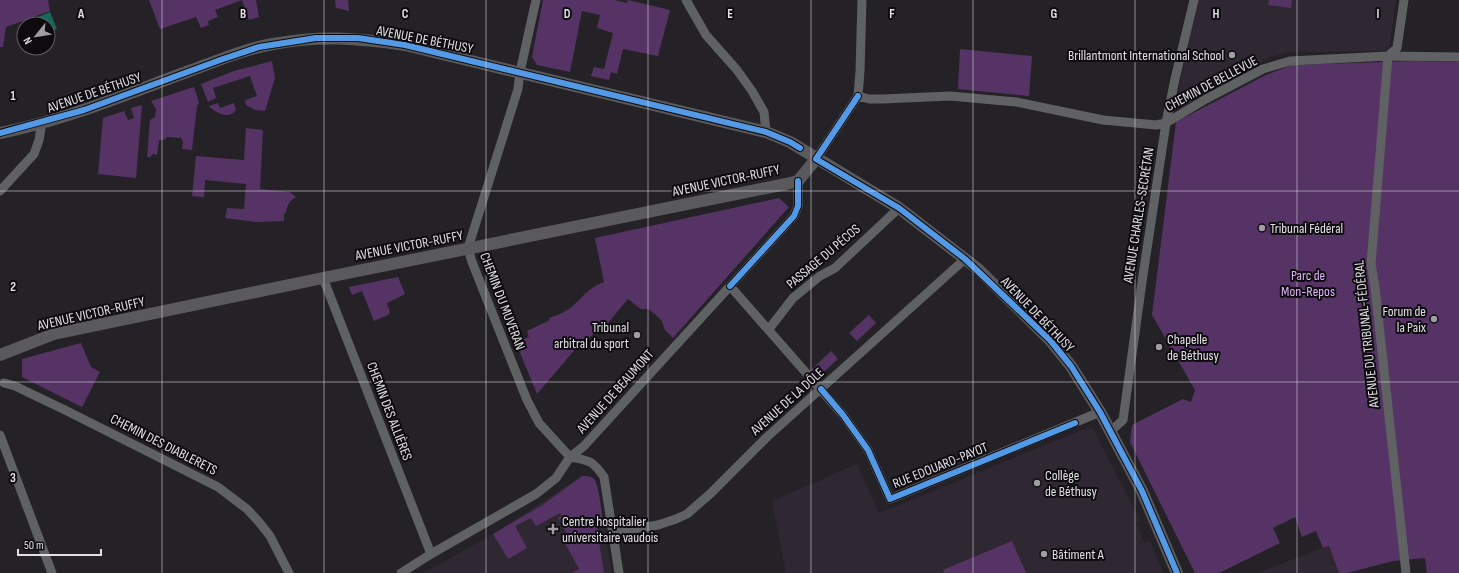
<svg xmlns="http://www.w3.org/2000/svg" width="1459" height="573" viewBox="0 0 1459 573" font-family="'Sofia Sans Condensed',sans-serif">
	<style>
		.built { fill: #2f2833 }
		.green { fill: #553465 }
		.water { fill: #166858 }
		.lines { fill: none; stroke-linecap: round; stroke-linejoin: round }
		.street { stroke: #606162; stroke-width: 9 }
		.secondary { stroke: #5a5a5c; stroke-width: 12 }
		.cycleway-casing { stroke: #0d0b0f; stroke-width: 8 }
		.cycleway { stroke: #5399e6; stroke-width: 6 }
		.grid { fill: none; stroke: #e3e0e5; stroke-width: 1; stroke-opacity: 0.55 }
		.poi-dot { fill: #a09ea2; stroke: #0d0b0f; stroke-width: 1.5 }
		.labels { text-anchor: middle; stroke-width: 4; stroke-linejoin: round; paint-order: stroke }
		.street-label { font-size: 14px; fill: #e3e0e5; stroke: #0d0b0f }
		.poi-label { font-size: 14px; fill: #e3e0e5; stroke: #0d0b0f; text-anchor: start }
		.park-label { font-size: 14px; fill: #e1b3fa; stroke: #0d0b0f }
		.grid-label { font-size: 13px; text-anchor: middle; font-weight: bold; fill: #e3e0e5; stroke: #0d0b0f; stroke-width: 4; stroke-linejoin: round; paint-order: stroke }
	</style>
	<rect width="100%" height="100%" fill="#252227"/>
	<!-- built -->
	<path class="built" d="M1198,0H1396L1389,49L1382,51L1289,52L1268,58L1180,109L1175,104Z
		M1087,428L1093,429L1140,520L1136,522L1144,543L1150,541L1163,573H786L772,501L857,464L879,513Z
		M582,476H587L593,478L597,485L612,573H424L493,534Z
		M1328,546L1339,573H1258Z"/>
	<!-- green -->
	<path class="green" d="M0,0H48L50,11L6,27L3,47H0Z
		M149,0H256L259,17L249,20L242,0L215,10L218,17L208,21L209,25L201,28L196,17L160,29Z
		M335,0H348L349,11L336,8Z
		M543,0H615L627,3L628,0L670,10L658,56L623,49L617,74L611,72L609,80L591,76L594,67L604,69L613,33L597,28L600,15L582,11L570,72L537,65L532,57Z
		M1269,0H1292L1291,8L1268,5Z
		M960,49L1032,56L1029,96L958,89Z
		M272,61L275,78L265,111L255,110L246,105L245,100L257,96L250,76L213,88L216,98L208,102L201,84L234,71Z
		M1412,61L1459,62V573H1427L1425,558L1393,561L1347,573H1339L1329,546L1323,548L1316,531L1302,537L1295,517L1273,528L1280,543L1219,573H1195L1130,442L1132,425L1183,399L1191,402L1195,390L1152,315L1176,122L1266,75L1292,65Z
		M194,87L199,103L197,106L192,150L182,149L183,142L181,138L167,137L164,140H159L157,155L152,154L151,157H147L150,120L155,117L156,109L151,101Z
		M218,103L220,108L234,103L236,110C230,120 215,113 209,106Z
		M142,105L136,178L98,174L103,118L124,111L128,120L134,118L131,108Z
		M246,128L263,130L260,189L290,192L296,197C289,201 287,205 286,213L284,214V221L257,222L225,218L227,208L244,209L246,184L205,180L204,197L192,196L196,156L244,160Z
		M779,198L789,207L673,338L665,330L662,321L656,315L648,309H641L628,299L603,329L601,328L577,347L537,394L516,343L529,337L527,331L550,320L549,318C556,316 563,313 569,309C582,299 587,288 604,282L595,238Z
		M398,277L405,294L387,303L390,312L388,315L374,321L362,291L352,295L349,287Z
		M869,315L876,323L857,341L849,333Z
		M81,343L91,367L100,372L82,407L22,377V359Z
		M831,351L838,359L818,377L811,370Z
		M582,476C586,476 591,476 594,479C599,484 602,515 603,524L597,529L604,573H572L579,569L565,543L570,539L558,518L562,516L560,513L536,526L531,518L515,526L527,548L508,559L493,534L544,504Z
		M1012,541L1026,573H944L943,570Z"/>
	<!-- water -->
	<path class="water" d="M50,12L57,29L48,32V24H25L24,23Z"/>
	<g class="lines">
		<!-- street -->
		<path class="street" d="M536,0L520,72L518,89L468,248L472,262L527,400L539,423L570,457
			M686,0L706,35L737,70L752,91L764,112L766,132
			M1404,0L1397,48L1388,56L1371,264L1375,287L1406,573
			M858,96L869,99H883L950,96L1016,102L1103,120L1156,125L1166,123L1206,99L1263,69L1290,61L1388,56L1459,57
			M816,159L858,96L860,71L862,0
			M0,191L34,154L39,140L42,122
			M323,278L431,554
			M730,286L843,415L868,450L890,499L1100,412
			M769,329L793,298L820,276L835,268L899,208
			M4,383L15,386L67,411L218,487L247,509L259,522L270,536L289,573
			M1111,431L1123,420L1142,282L1166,123L1175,79L1194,0
			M0,435L52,573
			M570,457C590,461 592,460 604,477L619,573
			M613,532L658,525L676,519L687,514L711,493L767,437L965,259
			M401,573L431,554L536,494L556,478L570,457L584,446L794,216L798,206V181"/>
		<!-- secondary -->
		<path class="secondary" d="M0,133C66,120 129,93 192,70C219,60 245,49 273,44C320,35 358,38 405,45L766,132L790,142L899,208L978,269L1050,340L1071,366L1100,412L1142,491L1177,573
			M0,355L54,334L323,278L786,184L798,181L816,159"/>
		<defs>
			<path id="cycleway" d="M858,96L816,159L899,208L965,259L1050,340L1071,366L1100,412L1142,491L1177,573
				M0,133L84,110L223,59L259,47L316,38H358L405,45L766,132L790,142L800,148
				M730,286L794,216L798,206V181
				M821,389L843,415L868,450L890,499L1075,423"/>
		</defs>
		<!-- cycleway casing -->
		<use href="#cycleway" class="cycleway-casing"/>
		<!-- cycleway -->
		<use href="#cycleway" class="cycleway"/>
	</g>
	<!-- grid -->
	<path class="grid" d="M162,0V573M324,0V573M486,0V573M648,0V573M811,0V573M973,0V573M1135,0V573M1297,0V573M0,191H1459M0,382H1459"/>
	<!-- markers -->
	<g class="poi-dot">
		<circle cx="1232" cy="55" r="4"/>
		<circle cx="1262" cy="228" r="4"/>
		<circle cx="1434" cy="319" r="4"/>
		<circle cx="637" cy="335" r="4"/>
		<circle cx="1159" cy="347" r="4"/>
		<circle cx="1037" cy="483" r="4"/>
		<path d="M551 523h4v4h4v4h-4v4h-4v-4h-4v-4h4z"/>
		<circle cx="1044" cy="554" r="4"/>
	</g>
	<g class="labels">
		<!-- street labels -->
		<g class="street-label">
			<text transform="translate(425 39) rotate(11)" y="5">AVENUE DE BÉTHUSY</text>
			<text transform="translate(1211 83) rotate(-28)" y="5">CHEMIN DE BELLEVUE</text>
			<text transform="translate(94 92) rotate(-19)" y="5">AVENUE DE BÉTHUSY</text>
			<text transform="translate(726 180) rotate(-12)" y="5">AVENUE VICTOR-RUFFY</text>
			<text transform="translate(1138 215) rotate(-81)" y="5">AVENUE CHARLES-SECRÉTAN</text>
			<text transform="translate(409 245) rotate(-11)" y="5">AVENUE VICTOR-RUFFY</text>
			<text transform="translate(823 256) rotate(-40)" y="5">PASSAGE DU PÉCOS</text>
			<text transform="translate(503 301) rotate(69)" y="5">CHEMIN DU MUVERAN</text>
			<text transform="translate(91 313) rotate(-13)" y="5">AVENUE VICTOR-RUFFY</text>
			<text transform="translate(1038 314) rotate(46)" y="5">AVENUE DE BÉTHUSY</text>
			<text transform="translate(1366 334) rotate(-96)" y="5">AVENUE DU TRIBUNAL-FÉDÉRAL</text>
			<text transform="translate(615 391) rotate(-48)" y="5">AVENUE DE BEAUMONT</text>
			<text transform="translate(787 401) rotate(-42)" y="5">AVENUE DE LA DÔLE</text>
			<text transform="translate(390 411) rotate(69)" y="5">CHEMIN DES ALLIÈRES</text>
			<text transform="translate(164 444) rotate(27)" y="5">CHEMIN DES DIABLERETS</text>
			<text transform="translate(940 465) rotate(-22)" y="5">RUE EDOUARD-PAYOT</text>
		</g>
		<!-- poi labels -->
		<g class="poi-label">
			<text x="1224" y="60" text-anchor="end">Brillantmont International School</text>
			<text x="1270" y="233">Tribunal Fédéral</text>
			<text x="1426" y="316" text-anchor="end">Forum de<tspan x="1426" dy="16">la Paix</tspan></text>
			<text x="629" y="332" text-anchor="end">Tribunal<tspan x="629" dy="16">arbitral du sport</tspan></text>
			<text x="1167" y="344">Chapelle<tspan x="1167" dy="16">de Béthusy</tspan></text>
			<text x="1045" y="480">Collège<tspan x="1045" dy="16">de Béthusy</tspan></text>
			<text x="562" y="526">Centre hospitalier<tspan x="562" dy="16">universitaire vaudois</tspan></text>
			<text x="1052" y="559">Bâtiment A</text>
		</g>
		<!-- park labels -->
		<g class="park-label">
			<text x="1308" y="280">Parc de<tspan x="1308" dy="16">Mon-Repos</tspan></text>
		</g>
	</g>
	<g class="grid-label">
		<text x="81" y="18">A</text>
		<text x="243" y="18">B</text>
		<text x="405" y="18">C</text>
		<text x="567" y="18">D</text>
		<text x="730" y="18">E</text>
		<text x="892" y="18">F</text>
		<text x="1054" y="18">G</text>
		<text x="1216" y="18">H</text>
		<text x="1378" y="18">I</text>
		<text x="13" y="100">1</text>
		<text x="13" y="291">2</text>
		<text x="13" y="482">3</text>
	</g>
	<!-- north arrow -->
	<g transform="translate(36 36) rotate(240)"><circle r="19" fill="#0d0b0f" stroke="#636065"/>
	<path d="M0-3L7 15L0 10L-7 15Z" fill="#a09ea2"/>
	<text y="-6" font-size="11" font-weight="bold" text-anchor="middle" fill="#e3e0e5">N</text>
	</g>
	<!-- scale -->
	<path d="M18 549v6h83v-6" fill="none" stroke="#e3e0e5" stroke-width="2"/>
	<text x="24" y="549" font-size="12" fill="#e3e0e5" stroke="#0d0b0f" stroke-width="3" paint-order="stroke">50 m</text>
</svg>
